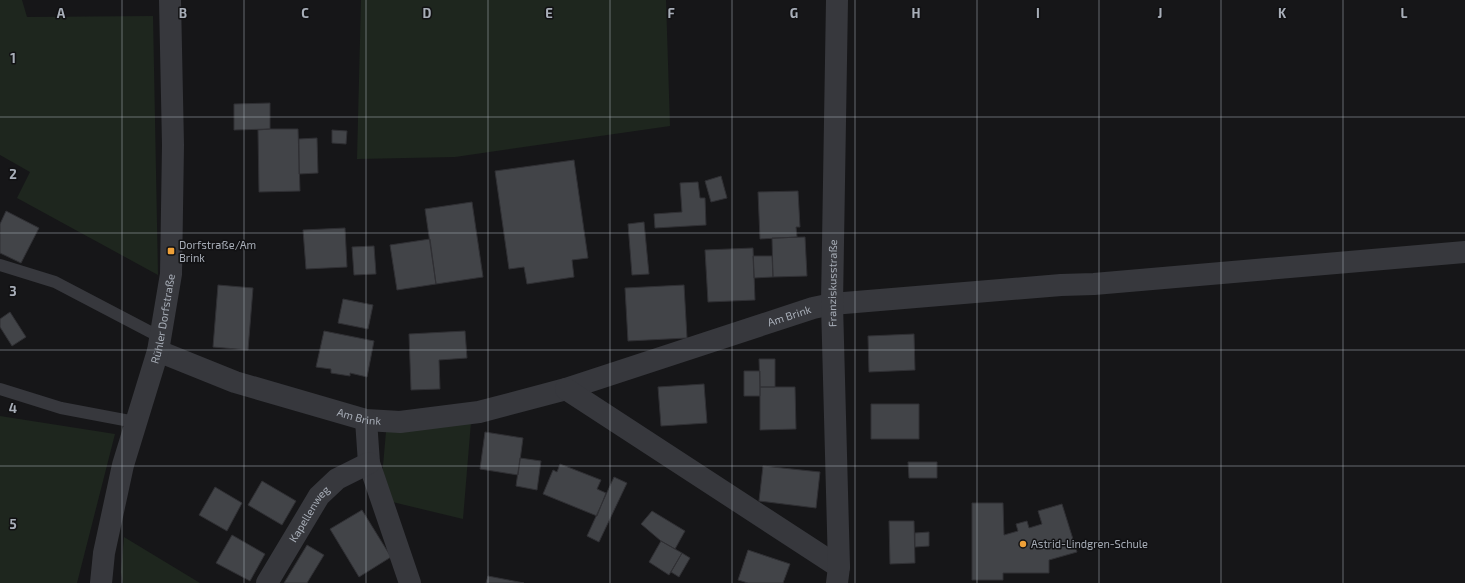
<svg xmlns="http://www.w3.org/2000/svg" width="1465" height="583" viewBox="0 0 1465 583" font-family="'Exo 2',sans-serif">
	<style>
		.green { fill: #1e261e }
		.building { fill: #424448; stroke: #303034 }
		.lines { fill: none; stroke-linecap: round; stroke-linejoin: round }
		.lane { stroke: #37383d; stroke-width: 12 }
		.street { stroke: #37383d; stroke-width: 22 }
		.grid { fill: none; stroke: #a8aeb8; stroke-width: 1; stroke-opacity: 0.55 }
		.poi-dot { fill: #eea038; stroke: #111113; stroke-width: 1.5 }
		.labels { text-anchor: middle; stroke-width: 3; stroke-linejoin: round; paint-order: stroke }
		.poi-label { font-size: 11px; fill: #a8aeb8; stroke: #111113; text-anchor: start }
		.street-label { font-size: 11px; fill: #a8aeb8; stroke: #111113 }
		.grid-label { font-size: 13px; text-anchor: middle; font-weight: bold; fill: #a8aeb8; stroke: #111113; stroke-width: 3; stroke-linejoin: round; paint-order: stroke }
	</style>
	<rect width="100%" height="100%" fill="#161618"/>
	<!-- green -->
	<path class="green" d="M0,0H22L27,17L153,16L158,275L17,198L30,172L0,155Z
		M361,0H666L670,126L455,157L357,159Z
		M0,416L115,434L77,583H0Z
		M471,422L463,519L380,499L386,432Z
		M124,537L200,583H123L121,572Z"/>
	<!-- building -->
	<path class="building" d="M270,103V129L234,130V104Z
		M270,129H298L300,191L259,192L258,130Z
		M332,130L347,131L346,144L332,143Z
		M317,138L318,173L299,174V139Z
		M574,160L588,258L572,260L574,277L527,284L524,267L509,269L495,171Z
		M721,176L727,198L711,202L705,181Z
		M698,182L700,198H705L706,225L655,228L654,214L682,212L680,183Z
		M798,191L800,227H796L797,237L760,239L758,192Z
		M472,202L483,277L436,284L425,209Z
		M6,211L39,228L21,263L0,253V224Z
		M644,222L649,274L632,275L628,224Z
		M345,228L347,267L306,269L303,230Z
		M805,237L807,276L773,277L772,238Z
		M430,239L436,284L397,290L390,245Z
		M374,246L376,274L354,275L352,247Z
		M753,248L755,300L708,302L705,250Z
		M753,256H772L773,277L754,278Z
		M218,285L253,288L248,350L213,347Z
		M684,285L687,338L628,341L625,288Z
		M343,299L373,305L368,329L338,323Z
		M10,312L26,337L12,346L0,327V319Z
		M324,331L374,341L367,377L350,373V376L331,373V369L316,367Z
		M465,331L467,358L439,360L440,389L411,390L409,334Z
		M914,334L915,370L869,372L868,336Z
		M759,359H775V387H760Z
		M744,371H760V396H744Z
		M704,384L707,423L661,426L658,387Z
		M760,387H795L796,429L760,430Z
		M871,404H919V439H871Z
		M485,432L523,438L518,475L480,469Z
		M520,458L541,461L537,490L516,486Z
		M908,462H937V478H909Z
		M560,464L601,480L597,489L606,493L597,516L543,494L553,470L557,472Z
		M763,466L820,472L816,508L759,501Z
		M614,477L627,483L599,542L587,536Z
		M262,481L296,501L282,525L248,505Z
		M215,487L242,503L227,531L199,515Z
		M972,503H1003L1004,535L1018,531L1016,524L1027,521L1029,528L1042,524L1038,511L1062,504L1077,552L1049,560V573H1003V580H972Z
		M362,510L391,557L359,577L330,529Z
		M652,511L685,531L675,549L661,541L641,524Z
		M889,521H914L915,563L890,564Z
		M929,532V546L915,547V533Z
		M232,535L265,554L250,581L216,563Z
		M661,541L682,553L669,575L649,562Z
		M307,545L324,555L307,583H284Z
		M748,550L790,564L783,583H748L738,580Z
		M682,553L690,558L679,577L671,572Z
		M488,576L524,583H486Z"/>
	<g class="lines">
		<!-- lane -->
		<path class="lane" d="M0,265L55,282L160,337
			M0,389L61,408L135,422"/>
		<!-- street -->
		<g class="street">
			<path id="s1" d="M158,351L235,382L366,420L400,422L479,412L566,389L813,308L832,304L1061,285L1094,284L1465,252"/>
			<path d="M566,389L839,567"/>
			<path d="M366,420L369,463L410,583"/>
			<path id="s2" d="M101,583L104,553L123,465L158,351L171,274L173,145L170,0"/>
			<path id="s3" d="M267,583L319,496L337,479L369,463"/>
			<path id="s4" d="M837,583L839,567L832,304L837,0"/>
		</g>
	</g>
	<!-- grid -->
	<path class="grid" d="M122,0V583M244,0V583M366,0V583M488,0V583M610,0V583M732,0V583M855,0V583M977,0V583M1099,0V583M1221,0V583M1343,0V583M0,117H1465M0,233H1465M0,350H1465M0,466H1465"/>
	<!-- markers -->
	<g class="poi-dot">
		<rect x="167" y="247" width="8" height="8" rx="2"/>
		<circle cx="1023" cy="544" r="4"/>
	</g>
	<g class="labels">
		<!-- poi labels -->
		<g class="poi-label">
			<text x="179" y="249">Dorfstraße/Am<tspan x="179" dy="13">Brink</tspan></text>
			<text x="1031" y="548">Astrid-Lindgren-Schule</text>
		</g>
		<!-- street labels -->
		<g class="street-label">
			<text dy="4" stroke="none"><textPath href="#s4" startOffset="300">Franziskusstraße</textPath></text>
			<text dy="4" stroke="none"><textPath href="#s1" startOffset="658">Am Brink</textPath></text>
			<text dy="4" stroke="none"><textPath href="#s2" startOffset="272">Rühler Dorfstraße</textPath></text>
			<text dy="4" stroke="none"><textPath href="#s1" startOffset="212">Am Brink</textPath></text>
			<text dy="4" stroke="none"><textPath href="#s3" startOffset="81">Kapellenweg</textPath></text>
		</g>
	</g>
	<g class="grid-label">
		<text x="61" y="18">A</text>
		<text x="183" y="18">B</text>
		<text x="305" y="18">C</text>
		<text x="427" y="18">D</text>
		<text x="549" y="18">E</text>
		<text x="671" y="18">F</text>
		<text x="794" y="18">G</text>
		<text x="916" y="18">H</text>
		<text x="1038" y="18">I</text>
		<text x="1160" y="18">J</text>
		<text x="1282" y="18">K</text>
		<text x="1404" y="18">L</text>
		<text x="13" y="63">1</text>
		<text x="13" y="179">2</text>
		<text x="13" y="296">3</text>
		<text x="13" y="413">4</text>
		<text x="13" y="529">5</text>
	</g>
</svg>
